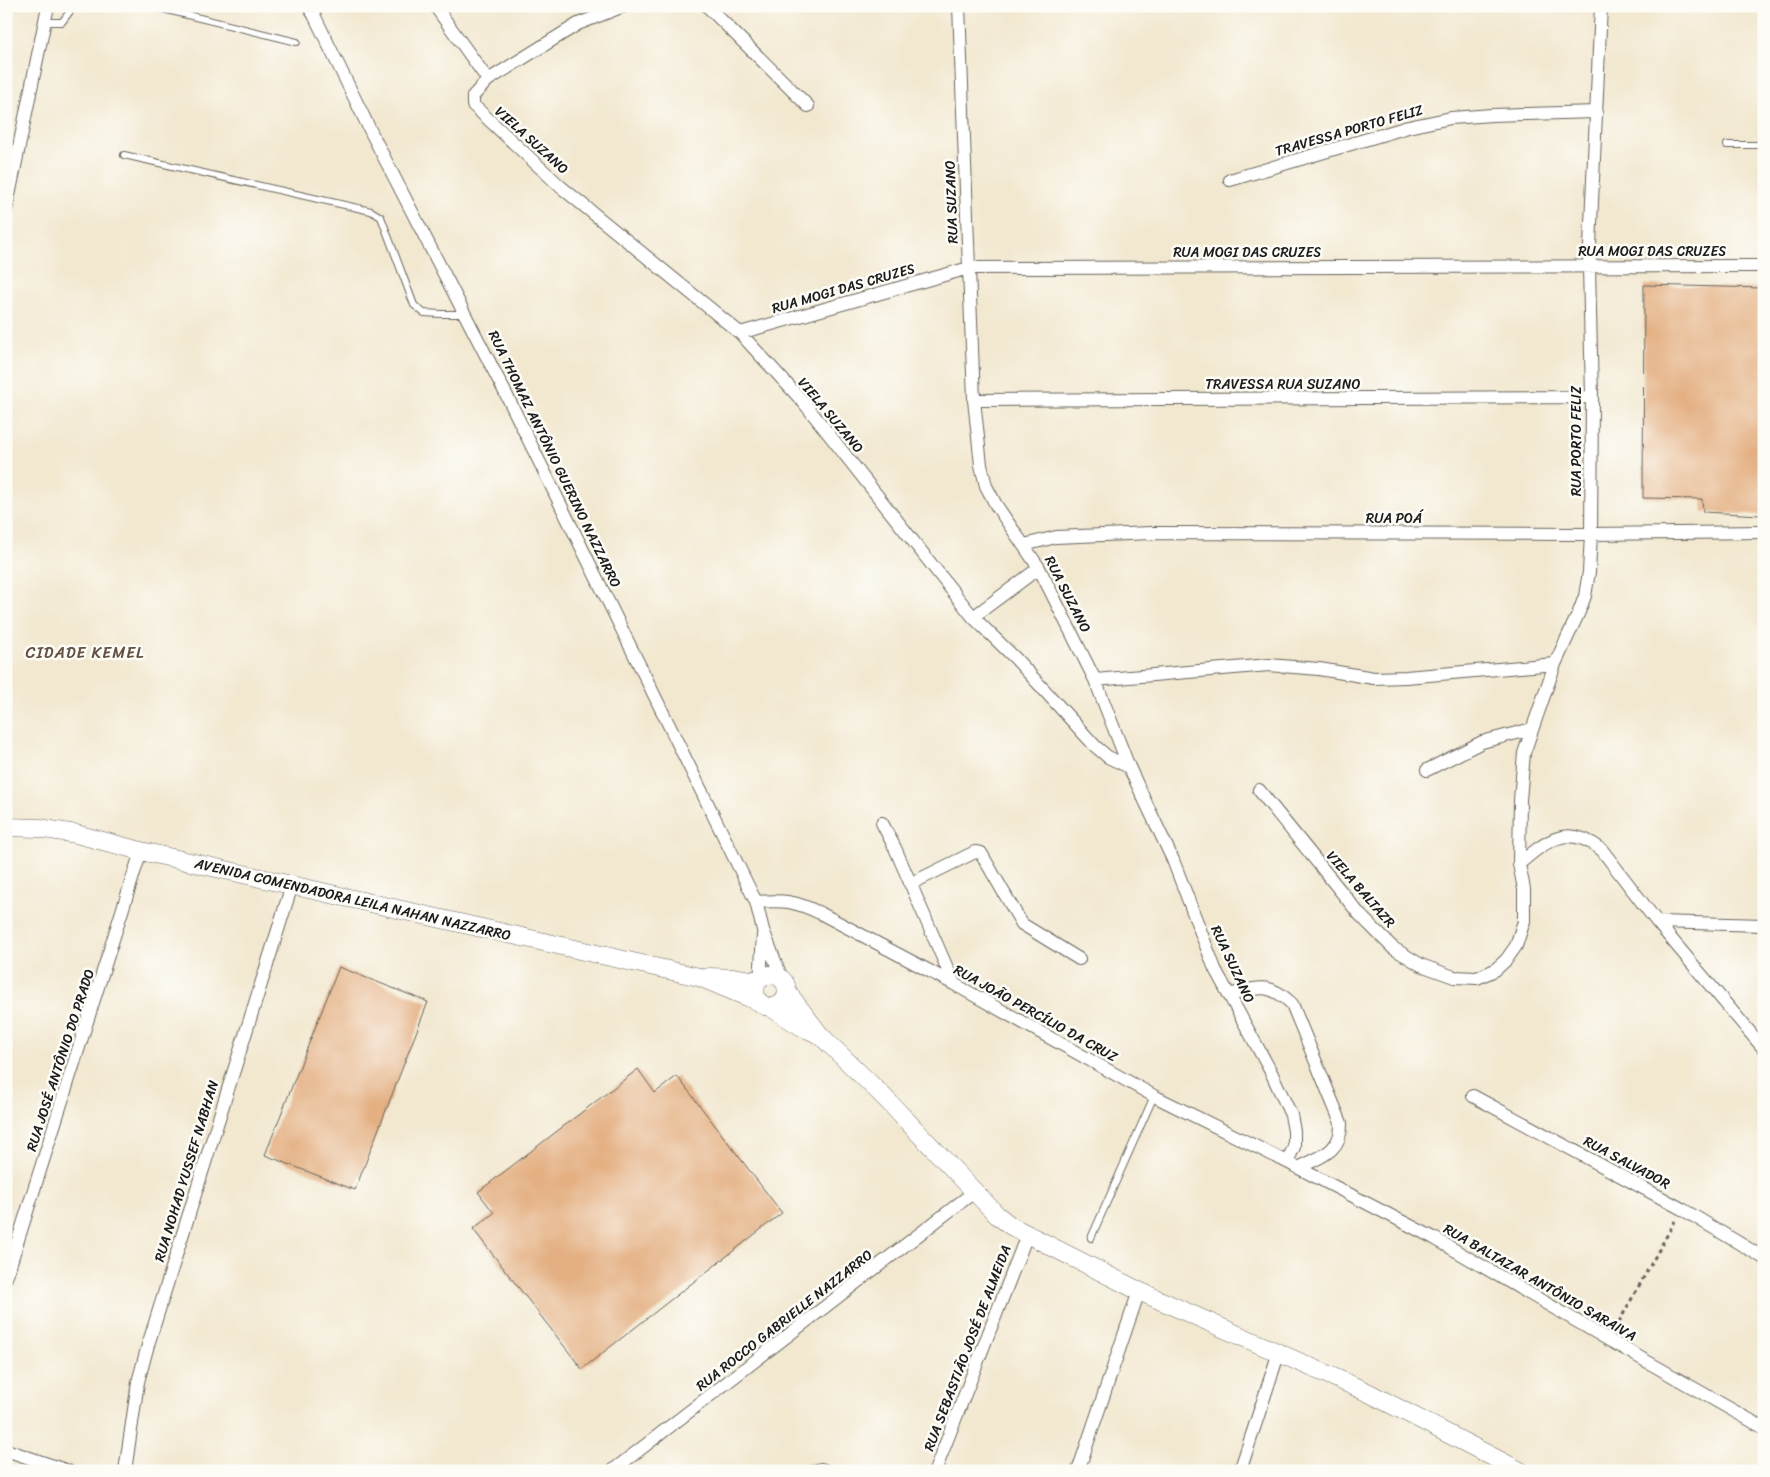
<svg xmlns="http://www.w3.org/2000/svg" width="1770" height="1477" viewBox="0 0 1770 1477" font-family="Sriracha,sans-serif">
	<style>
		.building { fill: #e4b083 }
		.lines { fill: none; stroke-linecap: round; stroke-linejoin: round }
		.service-casing { stroke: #67635b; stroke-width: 8 }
		.minor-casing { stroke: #67635b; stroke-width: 14 }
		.secondary-casing { stroke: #67635b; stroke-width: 19 }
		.path { stroke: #67635b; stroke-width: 3; stroke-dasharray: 4 4; stroke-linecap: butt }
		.service { stroke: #fff; stroke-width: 6 }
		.minor { stroke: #fff; stroke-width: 12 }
		.secondary { stroke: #fff; stroke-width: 18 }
		.labels { text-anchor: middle; stroke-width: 5; stroke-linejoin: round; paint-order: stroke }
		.street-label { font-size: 14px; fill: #1c1c1c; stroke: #fdfcf7 }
		.quarter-label { font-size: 16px; letter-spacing: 1px; fill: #625040; stroke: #fdfcf7 }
	</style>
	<rect width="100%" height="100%" fill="#fdfcf7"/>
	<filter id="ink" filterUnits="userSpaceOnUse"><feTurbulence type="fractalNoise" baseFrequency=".02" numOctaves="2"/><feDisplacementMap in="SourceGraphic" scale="10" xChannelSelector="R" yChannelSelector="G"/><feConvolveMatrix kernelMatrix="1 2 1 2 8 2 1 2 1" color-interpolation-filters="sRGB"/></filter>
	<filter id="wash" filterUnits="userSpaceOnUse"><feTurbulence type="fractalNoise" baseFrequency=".0096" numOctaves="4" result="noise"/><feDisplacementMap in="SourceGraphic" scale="20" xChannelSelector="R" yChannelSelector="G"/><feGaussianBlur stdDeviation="1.12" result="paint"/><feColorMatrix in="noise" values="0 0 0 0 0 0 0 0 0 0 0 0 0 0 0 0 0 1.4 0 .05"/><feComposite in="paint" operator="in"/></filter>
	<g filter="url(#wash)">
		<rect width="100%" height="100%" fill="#f2e8d0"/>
		<g id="blocks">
			<!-- building -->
			<path class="building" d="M1644,285L1764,288V506H1761V515L1703,512L1702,499L1643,498Z
				M339,967L428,1002L355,1190L265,1155Z
				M638,1069L655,1093L677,1076L782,1213L582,1369L473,1229L494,1213L478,1192Z"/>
		</g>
	</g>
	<g filter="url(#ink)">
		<use href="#blocks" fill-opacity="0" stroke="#67635b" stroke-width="1"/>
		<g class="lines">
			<defs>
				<path id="service" d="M151,6L297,42
					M45,22H62L74,6
					M1727,145H1764
					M124,155L371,211L381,217L414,305L424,313L441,314H464
					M1091,1238L1154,1096"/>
				<path id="minor" d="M308,6L314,15L372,134L510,402L756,902L763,930L782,979
					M435,6L488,80
					M624,6L578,24L488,80L473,96V105L561,187L740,333L805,404L973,617L1016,659L1095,746L1108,757L1129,767
					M707,6L808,106
					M959,6L974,400L981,465L986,486L996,505L1039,568L1095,680L1129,767L1173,860L1215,969L1271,1072L1291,1115L1294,1131V1147L1287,1162
					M1230,180L1408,127L1451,118L1492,115L1597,112
					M6,210L48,6
					M740,333L969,268L1764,266
					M974,400L1592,397
					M1024,545L1056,537L1151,533L1591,534L1764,532
					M973,617L1039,568
					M1095,680L1269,665L1319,669L1374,678L1406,677L1555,664
					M1427,770L1482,742L1532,729
					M1259,790L1360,915L1393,948L1421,965L1454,977L1477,978L1495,970L1506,960L1516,946L1524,921V889L1519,864L1520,800L1524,753L1555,664L1579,612L1585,596L1589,572L1591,534L1592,397L1589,267L1601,6
					M882,823L895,848L954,984
					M1519,864C1547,840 1568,823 1602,850L1657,922L1764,1049
					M910,884L975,852L981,853L1022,924L1079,959
					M756,902C786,900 795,901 822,914L954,984L1154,1096L1287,1162L1434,1238L1609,1340L1764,1428
					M1657,922L1764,925
					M760,980L763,935
					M1229,995C1258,988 1268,981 1292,1004L1341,1123C1342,1152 1320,1157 1298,1168
					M1473,1096L1682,1209L1764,1258
					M6,1278L141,851
					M6,1450L68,1471
					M125,1471L138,1382L148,1345L292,885
					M612,1471L974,1192
					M814,1471L821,1469L826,1471
					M935,1471L1027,1235
					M1078,1471L1139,1291
					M1240,1471L1279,1352"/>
				<path id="secondary" d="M6,827L39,828L76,834L141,851L699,977L759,1002
					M755 991a16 16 0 1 1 32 0a16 16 0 1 1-32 0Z
					M709,977L738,978L758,981
					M788,993L820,1035L884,1097L997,1215L1011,1226L1139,1291L1367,1392L1520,1471
					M770,1007L802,1027L818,1034"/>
			</defs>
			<!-- service casing -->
			<use href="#service" class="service-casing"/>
			<!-- minor casing -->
			<use href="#minor" class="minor-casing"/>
			<!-- secondary casing -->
			<use href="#secondary" class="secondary-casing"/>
			<!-- path -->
			<path class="path" d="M1615,1329L1675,1221"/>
			<!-- service -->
			<use href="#service" class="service"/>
			<!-- minor -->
			<use href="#minor" class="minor"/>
			<!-- secondary -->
			<use href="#secondary" class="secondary"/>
		</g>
	</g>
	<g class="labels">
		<!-- street labels -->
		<g class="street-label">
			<text transform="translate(1349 130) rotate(-16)" y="5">TRAVESSA PORTO FELIZ</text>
			<text transform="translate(532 140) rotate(42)" y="5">VIELA SUZANO</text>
			<text transform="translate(951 202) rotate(-92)" y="5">RUA SUZANO</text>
			<text x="1652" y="256">RUA MOGI DAS CRUZES</text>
			<text x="1247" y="257">RUA MOGI DAS CRUZES</text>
			<text transform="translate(843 288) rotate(-16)" y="5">RUA MOGI DAS CRUZES</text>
			<text x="1283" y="389">TRAVESSA RUA SUZANO</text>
			<text transform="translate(831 415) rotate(50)" y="5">VIELA SUZANO</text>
			<text transform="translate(1576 441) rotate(-90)" y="5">RUA PORTO FELIZ</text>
			<text transform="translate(555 459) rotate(64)" y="5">RUA THOMAZ ANTÔNIO GUERINO NAZZARRO</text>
			<text x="1394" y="523">RUA POÁ</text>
			<text transform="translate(1068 594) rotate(63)" y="5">RUA SUZANO</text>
			<text transform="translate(1361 889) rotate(49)" y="5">VIELA BALTAZR</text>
			<text transform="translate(353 899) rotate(13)" y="5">AVENIDA COMENDADORA LEILA NAHAN NAZZARRO</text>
			<text transform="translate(1233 964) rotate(65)" y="5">RUA SUZANO</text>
			<text transform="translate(1036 1013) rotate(29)" y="5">RUA JOÃO PERCÍLIO DA CRUZ</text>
			<text transform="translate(60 1060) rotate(-72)" y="5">RUA JOSÉ ANTÔNIO DO PRADO</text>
			<text transform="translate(1627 1162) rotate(28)" y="5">RUA SALVADOR</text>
			<text transform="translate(186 1171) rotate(-73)" y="5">RUA NOHAD YUSSEF NABHAN</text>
			<text transform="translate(1540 1282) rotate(30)" y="5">RUA BALTAZAR ANTÔNIO SARAIVA</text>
			<text transform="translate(784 1320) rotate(-38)" y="5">RUA ROCCO GABRIELLE NAZZARRO</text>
			<text transform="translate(967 1348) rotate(-69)" y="5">RUA SEBASTIÃO JOSÉ DE ALMEIDA</text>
		</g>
		<!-- quarter labels -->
		<g class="quarter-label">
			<text x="85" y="658">CIDADE KEMEL</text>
		</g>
	</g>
	<!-- margin -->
	<rect width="1770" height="1477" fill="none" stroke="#fdfcf7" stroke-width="25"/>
</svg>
